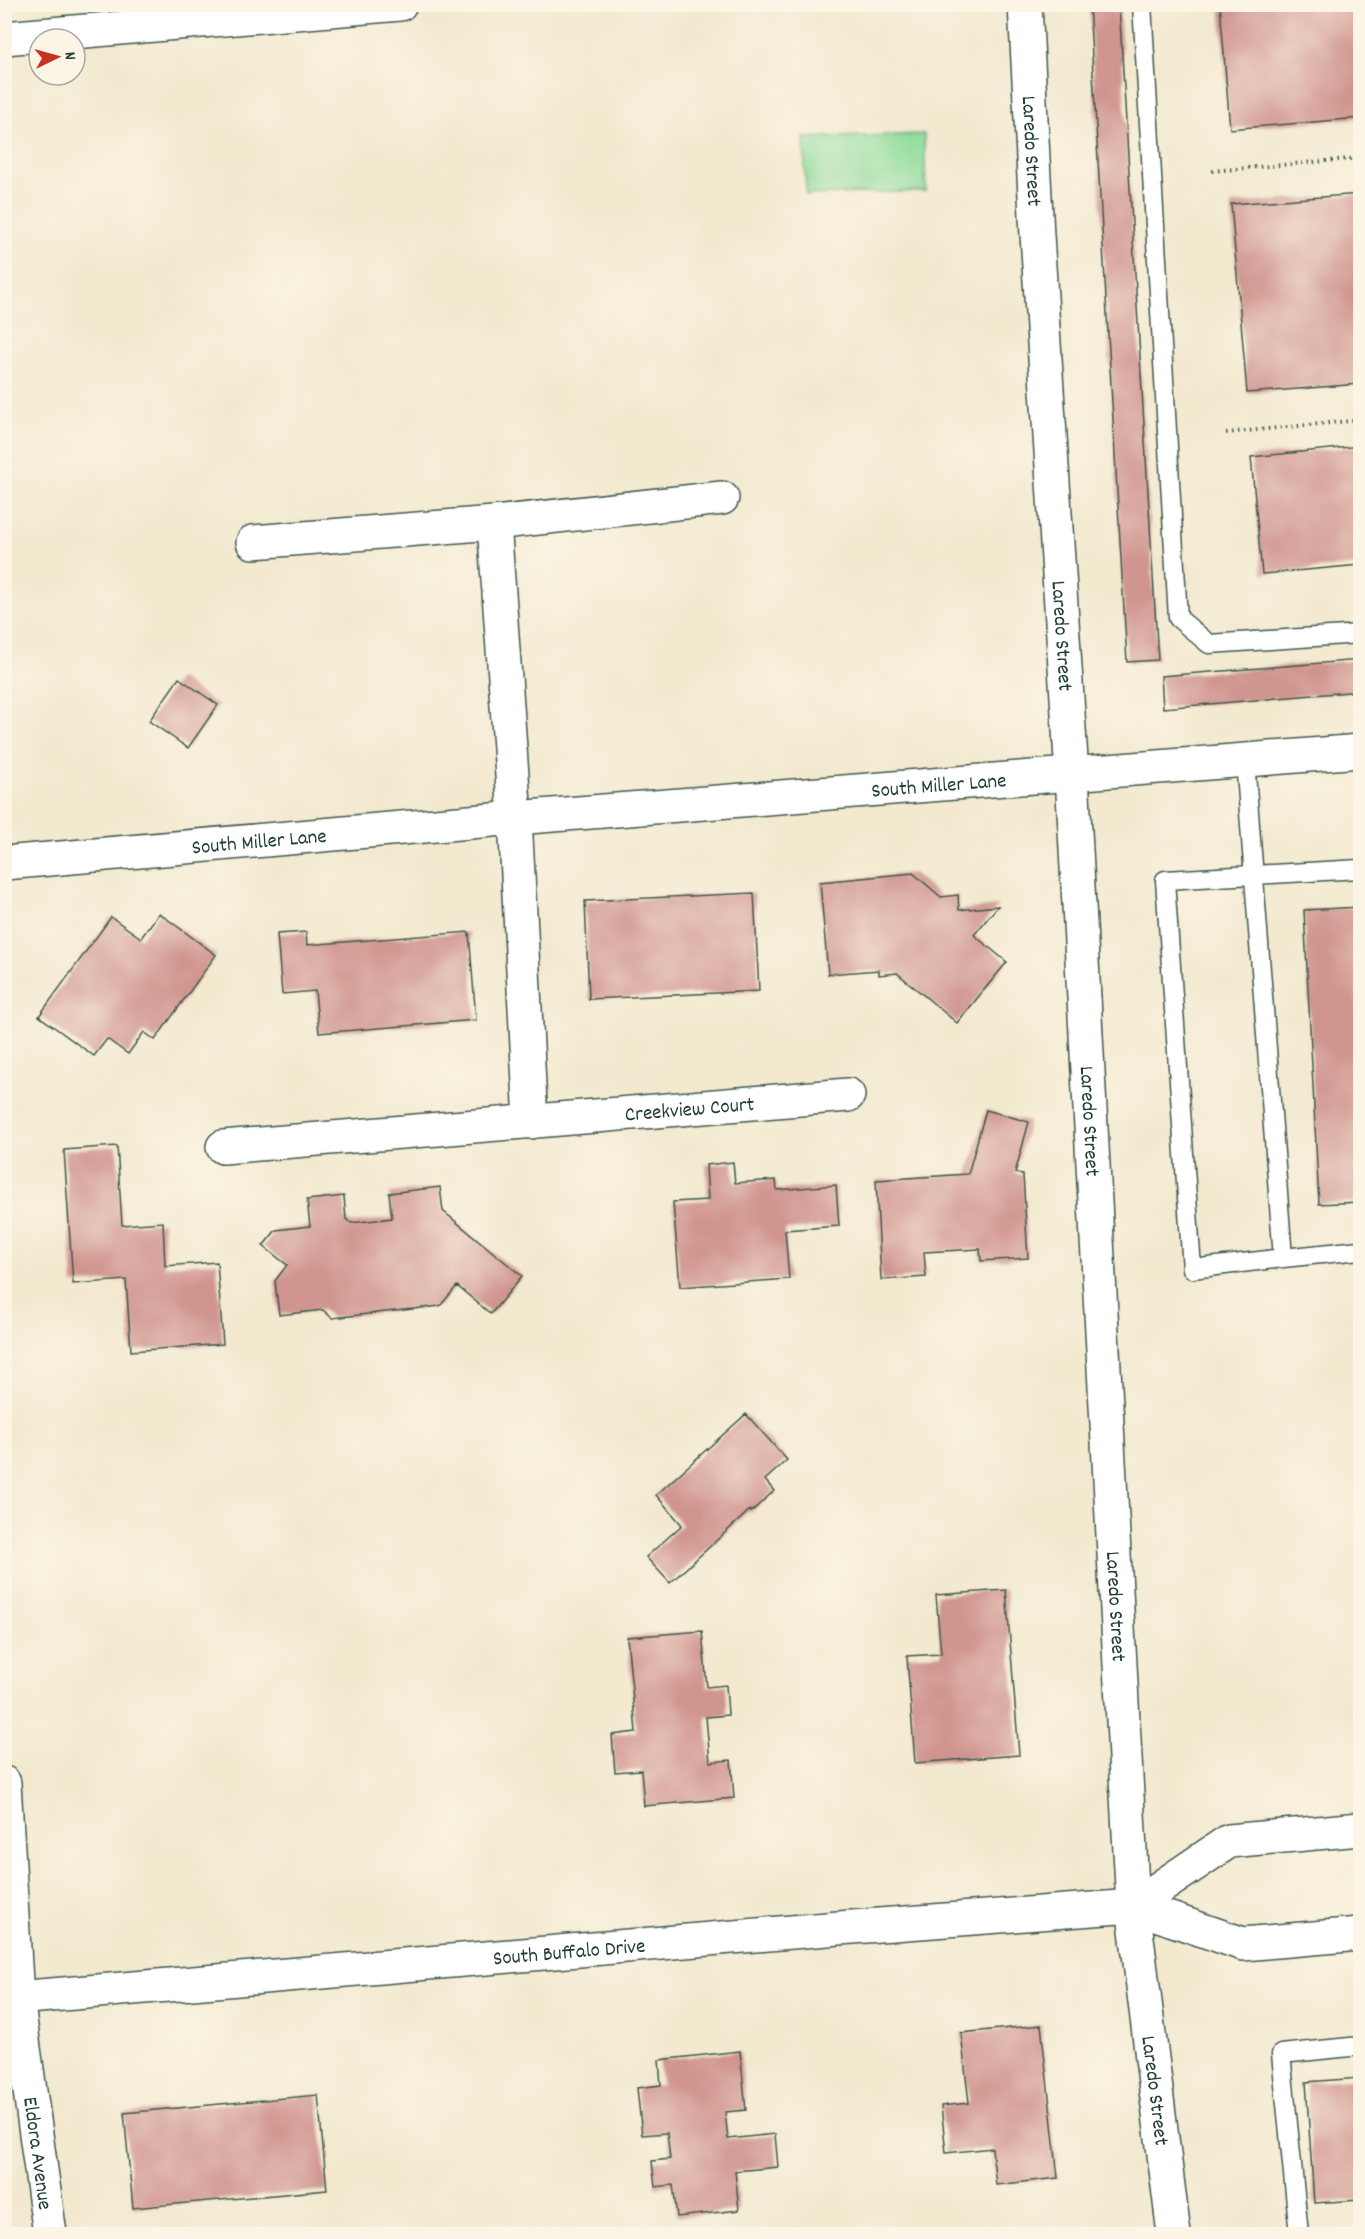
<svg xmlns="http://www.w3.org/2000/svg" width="1365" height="2239" viewBox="0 0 1365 2239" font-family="Dekko,sans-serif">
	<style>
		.green { fill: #8bdb9a; stroke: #558c67; stroke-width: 1.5 }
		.building { fill: #d0958f }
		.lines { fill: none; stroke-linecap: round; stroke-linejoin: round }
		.service-casing { stroke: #3f574b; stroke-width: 21 }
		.minor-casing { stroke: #3f574b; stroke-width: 36 }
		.secondary-casing { stroke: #3f574b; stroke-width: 36 }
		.path { stroke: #3f574b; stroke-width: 4; stroke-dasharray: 1.5 4.5; stroke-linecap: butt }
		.service { stroke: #fff; stroke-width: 18 }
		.minor { stroke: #fff; stroke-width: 33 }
		.secondary { stroke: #fff; stroke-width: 33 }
		.labels { text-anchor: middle; stroke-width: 5; stroke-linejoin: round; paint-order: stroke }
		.street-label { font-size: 21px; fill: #1f3d34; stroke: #fcf5e5 }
	</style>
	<rect width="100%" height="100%" fill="#fcf5e5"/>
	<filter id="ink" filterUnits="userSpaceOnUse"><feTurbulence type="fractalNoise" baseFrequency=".0167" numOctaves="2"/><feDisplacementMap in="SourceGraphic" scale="12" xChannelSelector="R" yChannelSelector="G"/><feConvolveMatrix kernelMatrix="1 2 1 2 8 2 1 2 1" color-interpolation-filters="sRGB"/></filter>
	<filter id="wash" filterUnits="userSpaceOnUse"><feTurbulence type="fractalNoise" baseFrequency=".008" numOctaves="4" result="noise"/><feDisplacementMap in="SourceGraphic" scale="24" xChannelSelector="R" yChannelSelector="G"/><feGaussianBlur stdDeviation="1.35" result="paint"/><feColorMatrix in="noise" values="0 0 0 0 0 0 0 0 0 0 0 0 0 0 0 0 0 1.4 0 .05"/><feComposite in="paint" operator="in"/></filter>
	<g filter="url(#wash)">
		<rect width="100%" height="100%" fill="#f2e9cf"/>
		<!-- green -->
		<path class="green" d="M924,134L926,191L806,195L804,138Z"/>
		<g id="blocks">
			<!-- building -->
			<path class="building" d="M1089,4H1119L1158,660L1127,662Z
				M1220,4H1358L1360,34V118L1230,129Z
				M1360,194V384L1247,393L1231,204Z
				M1360,446V565L1262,574L1251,457Z
				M1360,660V691L1163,708L1161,676Z
				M179,678L218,705L188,748L149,721Z
				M913,873L941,897L958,895L959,910L998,906L974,935L1007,962L957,1023L897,973L879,975V970L828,974L820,882Z
				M754,893L759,991L589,999L585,901Z
				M1360,907V1202L1319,1204L1304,910Z
				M159,913L216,955L155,1040L144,1032L128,1054L107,1039L94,1056L39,1016L111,917L141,938Z
				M306,932L307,945L469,932L476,1020L319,1033L315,991L282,994L277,934Z
				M986,1110L1029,1122L1015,1173L1023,1175L1028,1258L981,1261L980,1249L924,1252L926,1277L881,1280L876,1180L968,1174Z
				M117,1146L122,1225L163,1222L165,1266L217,1262L223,1344L131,1351L126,1280L73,1284L64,1150Z
				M733,1162L735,1183L776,1180L777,1190L836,1185L839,1226L785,1230L789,1279L680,1287L673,1202L708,1200L706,1165Z
				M440,1187L443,1211L522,1276L491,1314L457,1286L440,1306L332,1318L323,1310L279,1315L275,1281L287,1265L263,1246L276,1230L310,1226L307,1200L344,1196L346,1219L351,1223L392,1218L389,1193Z
				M746,1414L787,1460L765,1480L774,1491L751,1512L750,1510L670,1583L646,1557L682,1525L656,1495Z
				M1006,1590L1019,1755L915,1763L907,1656L941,1654L936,1595Z
				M702,1631L707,1687L726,1685L728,1715L706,1717L710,1762L731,1760L734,1798L644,1806L641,1770L615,1772L612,1735L636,1732L627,1637Z
				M1041,2025L1058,2178L996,2185L992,2148L946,2153L941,2106L969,2103L961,2033Z
				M740,2051L746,2110L725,2112L728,2139L775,2134L778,2167L735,2171L739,2210L677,2217L673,2185L655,2187L652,2161L670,2159L667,2133L642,2135L637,2088L661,2085L659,2060Z
				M1360,2078V2200L1314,2203L1306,2082Z
				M318,2095L327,2190L133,2208L124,2113Z"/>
		</g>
	</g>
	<g filter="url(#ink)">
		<use href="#blocks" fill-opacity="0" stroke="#3f574b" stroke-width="1.5"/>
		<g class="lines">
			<defs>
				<path id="service" d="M1142,4L1178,618L1209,644L1360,634
					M1245,760L1283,1258L1360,1250
					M1283,1258L1192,1269L1165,880L1360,869
					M1299,2234L1281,2054L1360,2046"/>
				<g id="minor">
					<path id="s1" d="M1025,4L1037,235L1072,775L1133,1906L1174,2234"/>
					<path d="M4,38L400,4"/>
					<path d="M494,523L515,818L531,1122"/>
					<path d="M253,542L494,523L722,498"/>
					<path id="s2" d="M4,863L515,818L1360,751"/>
					<path id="s3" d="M223,1147L848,1095"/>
					<path id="s4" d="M4,1783L17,1998L50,2234"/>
				</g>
				<g id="secondary">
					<path d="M1133,1906L1229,1841L1360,1829"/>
					<path id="s5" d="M4,1999L839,1928L1133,1906L1243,1944L1360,1934"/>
				</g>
			</defs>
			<!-- service casing -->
			<use href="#service" class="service-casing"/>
			<!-- minor casing -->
			<use href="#minor" class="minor-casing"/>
			<!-- secondary casing -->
			<use href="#secondary" class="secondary-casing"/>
			<!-- path -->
			<path class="path" d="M1212,171L1360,158
				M1226,433L1360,420"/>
			<!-- service -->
			<use href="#service" class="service"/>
			<!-- minor -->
			<use href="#minor" class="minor"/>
			<!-- secondary -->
			<use href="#secondary" class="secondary"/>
		</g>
	</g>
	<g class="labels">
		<!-- street labels -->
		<g class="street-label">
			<text dy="7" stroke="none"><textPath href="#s1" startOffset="147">Laredo Street</textPath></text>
			<text dy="7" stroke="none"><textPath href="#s1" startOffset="633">Laredo Street</textPath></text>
			<text dy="7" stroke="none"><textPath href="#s2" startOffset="938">South Miller Lane</textPath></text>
			<text dy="7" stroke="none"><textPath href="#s2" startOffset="256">South Miller Lane</textPath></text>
			<text dy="7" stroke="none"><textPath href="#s3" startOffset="468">Creekview Court</textPath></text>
			<text dy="7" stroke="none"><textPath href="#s1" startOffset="1119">Laredo Street</textPath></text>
			<text dy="7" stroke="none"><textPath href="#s1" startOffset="1605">Laredo Street</textPath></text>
			<text dy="7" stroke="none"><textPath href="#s5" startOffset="567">South Buffalo Drive</textPath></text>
			<text dy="7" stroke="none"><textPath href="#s1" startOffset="2091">Laredo Street</textPath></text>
			<text dy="7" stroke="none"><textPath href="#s4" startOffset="372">Eldora Avenue</textPath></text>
		</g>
	</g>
	<!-- margin -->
	<rect width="1365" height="2239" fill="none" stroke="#fcf5e5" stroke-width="24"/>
	<!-- north arrow -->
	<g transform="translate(57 57) rotate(85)"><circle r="28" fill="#fcf5e5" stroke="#a4ab9e" stroke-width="1.5"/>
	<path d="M0-4.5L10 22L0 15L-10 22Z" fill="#c8321e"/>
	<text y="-9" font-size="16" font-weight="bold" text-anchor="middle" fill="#1f3d34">N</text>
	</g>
</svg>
